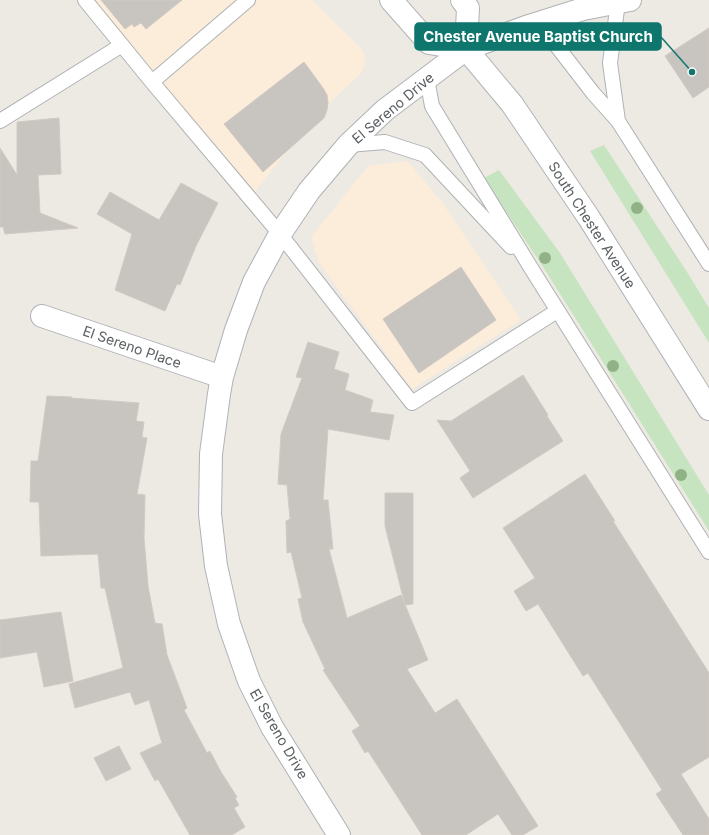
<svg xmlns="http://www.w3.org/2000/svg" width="709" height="835" viewBox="0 0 709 835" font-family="Inter,sans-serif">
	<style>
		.commercial { fill: #fcedda }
		.green { fill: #c7e4c1 }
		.building { fill: #c8c4c0; stroke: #d2cac2 }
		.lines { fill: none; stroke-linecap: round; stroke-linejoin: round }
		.lane-casing { stroke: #afb2b5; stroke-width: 16 }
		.street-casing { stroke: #afb2b5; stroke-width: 24 }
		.secondary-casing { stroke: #b0b4b8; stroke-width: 24 }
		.lane { stroke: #fff; stroke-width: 14 }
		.street { stroke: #fff; stroke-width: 22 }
		.secondary { stroke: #fff; stroke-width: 22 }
		.tree { fill: #90b286 }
		.labels { text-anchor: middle; stroke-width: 3.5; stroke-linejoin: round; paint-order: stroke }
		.street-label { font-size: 14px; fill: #5b6063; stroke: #fff }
		.leader { fill: none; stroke: #0f766e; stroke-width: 1.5 }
		.callout-dot { fill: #0f766e; stroke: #fff; stroke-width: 1.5 }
		.callout { fill: #0f766e; stroke: #0f766e; stroke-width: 1.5 }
		.callout-label { font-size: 15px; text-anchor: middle; font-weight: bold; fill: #fff }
	</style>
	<rect width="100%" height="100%" fill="#ede9e3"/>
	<!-- commercial -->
	<path class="commercial" d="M92,0H312L360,47L365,55V64L362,72L306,126L252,196Z
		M407,161L442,202L521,320L412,389L319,263L311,237L368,166Z"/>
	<!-- green -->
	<path class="green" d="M604,145L687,272L709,308V343L590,151Z
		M499,170L560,253L709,495V531L547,273L484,178Z"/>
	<!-- building -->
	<path class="building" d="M101,0H182L146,29L141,23L134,27L132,24L125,29Z
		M709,28V87L693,98L665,56Z
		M304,62L323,88L327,95L328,103L327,110L324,118L263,172L224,124Z
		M59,118L61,174L38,175L40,213L78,228L5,234L3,227H0V148L17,175V122Z
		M181,183L218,203L196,246L180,285L177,284L165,311L115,290L132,234L97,214L110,192L159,220Z
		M461,267L496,320L419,373L383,319Z
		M308,342L339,352L334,369L349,374L345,390L373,400L370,412L394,415L389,440L328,429L323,500H328L333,549H329L347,618L401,595L428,660L407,669L435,713L457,699L538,826L523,835H512L498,814L466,835H422L368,751L365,753L352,731L360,726L323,670L325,669L303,622L298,599L302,598L291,552L287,553L286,521L290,519L287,485L278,484L281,434L302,378L296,377Z
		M523,375L548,415L547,416L563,441L473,498L460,478L470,471L437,420L451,421Z
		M47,396L72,397L71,398L139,403L136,421L144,422L142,437L147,438L137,494L145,495L144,538L148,586L155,623L162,624L167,655L187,708L184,710L207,753L210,751L221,772L237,797L235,798L239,805L234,808L245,827L232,835H190L158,779L155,781L140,753L162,743L149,700L135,705L130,692L75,708L69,684L123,668L105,588H101L98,554L41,556L39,502H30L31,461H38Z
		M585,474L615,521H613L709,673V757L681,774L709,819V835H683L656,794L662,790L588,673L583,676L538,604L526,611L514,591L535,578L503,528Z
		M385,493H413V604L405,605L385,526Z
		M61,612L73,681L44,687L37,652L0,658V620Z
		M119,746L131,769L106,781L94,758Z"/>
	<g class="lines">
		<defs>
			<path id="lane" d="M85,0L152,82L280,234L412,403L557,311
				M539,23L593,93L618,121L709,264
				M427,79L432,106L531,268L709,552
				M152,82L248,0
				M0,121L122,45
				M618,121L610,63L618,2
				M348,145L385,142L425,155L511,247"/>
			<path id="street" d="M42,316L222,377
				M339,835L272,727L249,681L229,624L216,566L210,514L211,454L219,394L222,377L236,330L254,282L280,234L309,191L348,145L385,110L466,49L526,27L583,9L630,0"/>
			<path id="secondary" d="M391,0L429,43L466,49L512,104L589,218L709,409
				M462,0L468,8L466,49"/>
		</defs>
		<!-- lane casing -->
		<use href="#lane" class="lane-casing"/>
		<!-- street casing -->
		<use href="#street" class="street-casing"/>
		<!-- secondary casing -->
		<use href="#secondary" class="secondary-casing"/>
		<!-- lane -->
		<use href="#lane" class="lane"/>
		<!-- street -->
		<use href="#street" class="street"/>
		<!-- secondary -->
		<use href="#secondary" class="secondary"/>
	</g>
	<!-- trees -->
	<g class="tree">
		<circle cx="637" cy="208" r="6"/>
		<circle cx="545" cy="258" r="6"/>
		<circle cx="613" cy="366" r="6"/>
		<circle cx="681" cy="475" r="6"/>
	</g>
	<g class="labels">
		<!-- street labels -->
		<g class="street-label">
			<text transform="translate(393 108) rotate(-40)" y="5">El Sereno Drive</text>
			<text transform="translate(592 225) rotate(57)" y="5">South Chester Avenue</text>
			<text transform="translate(132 347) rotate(19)" y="5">El Sereno Place</text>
			<text transform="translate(279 734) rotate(60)" y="5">El Sereno Drive</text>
		</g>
	</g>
	<!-- callouts -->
	<path class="leader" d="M692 72L661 37"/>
	<circle class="callout-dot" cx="692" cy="72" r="4"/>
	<rect class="callout" x="415" y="23" width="246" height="27" rx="4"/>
	<g class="callout-label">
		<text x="538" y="42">Chester Avenue Baptist Church</text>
	</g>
</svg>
